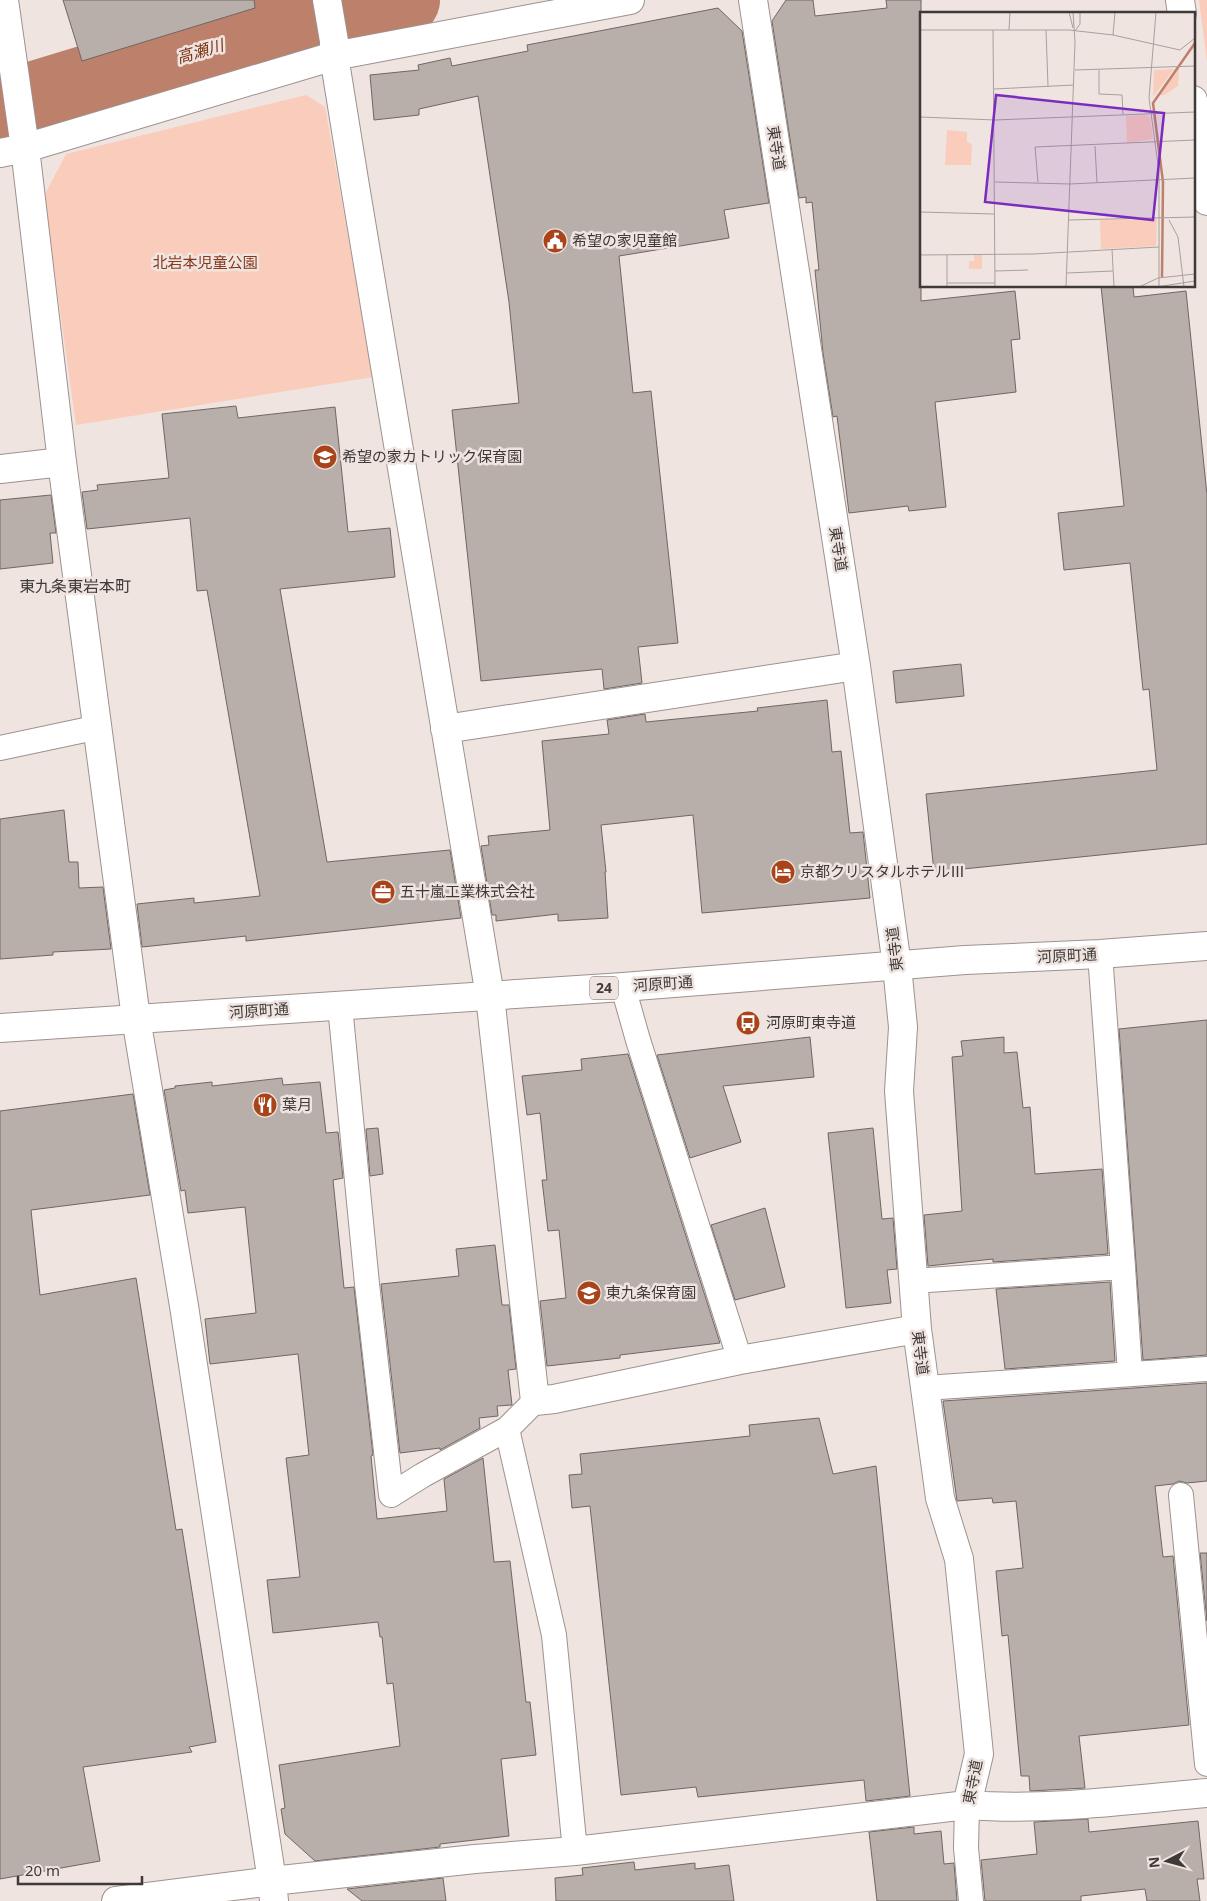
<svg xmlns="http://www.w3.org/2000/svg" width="1207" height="1901" viewBox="0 0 1207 1901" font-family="'Noto Sans','Noto Sans JP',sans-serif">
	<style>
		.green { fill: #faccbc }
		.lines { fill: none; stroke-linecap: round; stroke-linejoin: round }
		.river { stroke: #bd806b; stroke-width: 74 }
		.building { fill: #b8aeaa; stroke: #706663 }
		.service-casing { stroke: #9c928e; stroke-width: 26 }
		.minor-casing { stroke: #9c928e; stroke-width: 30 }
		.trunk-casing { stroke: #9c928e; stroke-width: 30 }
		.service { stroke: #fff; stroke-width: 24 }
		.minor { stroke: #fff; stroke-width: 28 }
		.trunk { stroke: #fff; stroke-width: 28 }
		.labels { text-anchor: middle; stroke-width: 5; stroke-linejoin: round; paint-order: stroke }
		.shield { fill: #efe4e0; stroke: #736d6a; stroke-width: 1 }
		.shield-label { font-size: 14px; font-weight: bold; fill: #3e3a38 }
		.street-label { font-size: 15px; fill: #3e3a38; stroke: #efe4e0 }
		.poi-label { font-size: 15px; fill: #3e3a38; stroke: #efe4e0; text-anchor: start }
		.park-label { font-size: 15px; fill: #863a1d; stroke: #efe4e0 }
		.water-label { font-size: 16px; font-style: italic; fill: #7a3011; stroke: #efe4e0 }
		.neighbourhood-label { font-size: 16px; fill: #3e3a38; stroke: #efe4e0 }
		.inset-river { fill: none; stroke: #bd806b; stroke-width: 2.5 }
		.inset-road { fill: none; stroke: #a8a09d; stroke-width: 1 }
		.view { fill: #7b2cbf; fill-opacity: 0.15; stroke: #7b2cbf; stroke-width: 2.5 }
		.inset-edge { fill: none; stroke: #3e3a38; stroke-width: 2.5 }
	</style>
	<rect width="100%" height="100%" fill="#efe4e0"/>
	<!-- green -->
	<path class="green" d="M1199,0H1207V62Z
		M306,95L325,107L373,377L76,425L44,196L66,154Z"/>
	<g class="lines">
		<!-- river -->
		<path class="river" d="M0,109C133,68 266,27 403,0"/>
	</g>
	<!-- building -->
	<path class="building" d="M63,0H254L255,8L82,61Z
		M786,0H813L815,16L887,8L886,0H921V301L1015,291L1020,339L1011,340L1016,392L935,402L946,507L909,511L908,506L849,513L837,416L833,417L823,353L815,270H819L812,202L806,203V197L799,198L772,21Z
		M718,8L742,31L769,203L724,210L729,238L619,256L633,393L651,391L678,643L638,647L642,683L604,689L602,669L481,681L452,410L519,403L509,302L478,96L419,109V115L374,120L370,75L419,70L418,65L450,58L452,66L528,51L527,45Z
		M1101,286H1133L1134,297L1186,291L1207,495V844L934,872L926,794L1157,770L1149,689L1143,690L1130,563L1064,570L1058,513L1124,506Z
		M236,406L238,418L335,407L348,532L390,528L395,577L280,589L327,862L450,850L461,918L246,941V936L142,947L137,904L194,898V903L260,896L207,590L197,591L190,518L87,529L82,492L98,490L97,485L169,478L162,414Z
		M51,495L56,533H50L53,563L0,569V500Z
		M961,664L964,696L896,703L893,671Z
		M827,700L832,752L841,751L850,833L863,832L870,898L702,913L693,815L601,825L606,872H605L608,918L558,921V914L496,921V915H492L481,846L489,845L488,836L550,830L542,741L609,734L607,720L645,714L646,722L758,711L757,708Z
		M64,810L69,862H78L79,888L103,887L111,949L53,952V955L0,959V819Z
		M1207,1020V1355L1143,1360L1119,1029Z
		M810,1037L814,1077L723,1086L741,1142L690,1158L657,1055Z
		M1004,1037V1053L1017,1052L1023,1108L1030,1107L1035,1174L1102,1169L1108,1254L993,1262V1259L928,1266L924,1215L962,1211L952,1057L963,1056L961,1041Z
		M628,1054L720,1343L620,1355V1358L547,1366L540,1301L566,1298L559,1230L548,1231L542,1180H547L540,1113L527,1115L522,1076L582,1070L581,1059Z
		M282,1078L283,1085L320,1082L326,1133L338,1132L343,1178L333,1180L344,1288L354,1287L373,1455L371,1456L377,1519L447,1511L444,1479L483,1458L494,1562L510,1561L526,1702H530L536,1755L501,1759L509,1836L440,1844V1847L315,1861L285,1834L281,1809L285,1808L279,1765L400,1746L393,1683L387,1684L382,1637H380L378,1622L273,1633L267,1580L300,1577L286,1458L309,1455L298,1354L210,1364L205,1319L256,1313L245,1207L188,1213L185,1190L181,1191L164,1090L175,1088V1086L212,1082V1086Z
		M133,1094L150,1195L31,1210L40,1295L136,1278L176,1530L182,1529L216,1742L189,1747L192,1752L83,1767L100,1861L0,1879V1111Z
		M378,1128L383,1174L370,1176L366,1129Z
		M873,1128L882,1219L893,1218L897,1269L887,1270L891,1303L846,1308L828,1133Z
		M765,1208L785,1287L735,1300L711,1225Z
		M495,1245L502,1305H509L516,1369L508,1370L512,1405L497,1406L498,1416L479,1418L480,1428L440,1450V1448L400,1453L381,1284L459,1276L456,1249Z
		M1110,1282L1115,1361L1005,1369L996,1289Z
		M1207,1383V1481L1187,1483L1179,1481L1173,1484L1155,1486L1163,1557L1173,1556L1189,1725L1079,1736L1085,1788L1030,1791L1029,1776H1021L1008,1635L1002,1636L996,1571L1023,1568L1016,1501L993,1503L992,1498L957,1501L943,1401Z
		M819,1418L833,1474L876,1466L910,1796L866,1801L864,1780L698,1797L696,1787L621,1795L590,1506L572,1508L569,1475L582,1474L580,1454L750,1436L749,1425Z
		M1200,1553H1207V1621Z
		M1088,1819L1089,1832L1198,1821L1204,1879H1197L1200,1901H1147L1145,1889L1081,1896V1901H985L981,1860L1037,1854L1034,1822Z
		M914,1827V1834L941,1831L944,1864L954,1863L957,1901H877L869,1832Z
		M634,1862L635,1870L695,1863V1869L729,1865L734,1901H556L555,1878L583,1875L582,1868Z
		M443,1878L446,1901H362L347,1889Z"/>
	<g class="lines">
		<defs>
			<path id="service" d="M0,748L99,727
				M623,987L638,1040L740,1360
				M340,1006L367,1284L391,1495L423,1475L507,1429L535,1401
				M1123,1267L1130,1374
				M913,1281L1123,1267L1100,954
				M925,1388L1207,1369
				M507,1429L554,1635L575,1851
				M1181,1495L1207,1764
				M967,1805L966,1848L971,1901"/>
			<path id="minor" d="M4,0L25,148L62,462L136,1018L184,1306L272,1881L274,1901
				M327,0L334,41V56L354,180L490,996L535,1401L554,1399L740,1360L917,1329
				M753,0L856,666L897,966L903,1027L899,1091L917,1329L940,1498L959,1559L979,1754L967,1805
				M1180,0L1182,14
				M1193,100L1207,201
				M0,153L25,148L334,56L630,0
				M0,469L62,462
				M445,729L856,666
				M116,1901L272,1881L475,1859L575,1851L967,1805C1047,1811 1127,1800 1207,1793"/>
			<path id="trunk" d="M0,1028L623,987L965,960L1100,954L1207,946"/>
		</defs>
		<!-- service casing -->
		<use href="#service" class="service-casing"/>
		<!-- minor casing -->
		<use href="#minor" class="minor-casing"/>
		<!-- trunk casing -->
		<use href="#trunk" class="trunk-casing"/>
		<!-- service -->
		<use href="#service" class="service"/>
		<!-- minor -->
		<use href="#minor" class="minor"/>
		<!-- trunk -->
		<use href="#trunk" class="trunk"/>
	</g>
	<!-- icons -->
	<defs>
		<symbol id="civic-disc" viewBox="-11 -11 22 22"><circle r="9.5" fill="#a94319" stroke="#efe4e0"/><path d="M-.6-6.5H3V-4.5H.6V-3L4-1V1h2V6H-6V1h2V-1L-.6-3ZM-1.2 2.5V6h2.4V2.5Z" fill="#fff"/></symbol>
		<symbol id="school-disc" viewBox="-11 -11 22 22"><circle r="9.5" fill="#a94319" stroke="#efe4e0"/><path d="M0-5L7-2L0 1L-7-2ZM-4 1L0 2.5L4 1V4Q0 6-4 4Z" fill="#fff"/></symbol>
		<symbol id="hotel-disc" viewBox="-11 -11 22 22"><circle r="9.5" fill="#a94319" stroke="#efe4e0"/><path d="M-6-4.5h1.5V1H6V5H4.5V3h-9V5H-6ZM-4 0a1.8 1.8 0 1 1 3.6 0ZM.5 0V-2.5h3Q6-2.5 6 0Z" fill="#fff"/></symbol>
		<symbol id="office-disc" viewBox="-11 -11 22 22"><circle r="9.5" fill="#a94319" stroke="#efe4e0"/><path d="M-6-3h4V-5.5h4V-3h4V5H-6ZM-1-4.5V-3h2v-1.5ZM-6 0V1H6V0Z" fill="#fff"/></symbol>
		<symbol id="bus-disc" viewBox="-11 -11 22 22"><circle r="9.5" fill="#a94319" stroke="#efe4e0"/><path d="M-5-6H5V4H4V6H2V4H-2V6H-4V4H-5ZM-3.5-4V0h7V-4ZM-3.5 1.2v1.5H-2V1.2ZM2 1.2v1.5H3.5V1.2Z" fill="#fff"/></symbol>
		<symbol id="restaurant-disc" viewBox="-11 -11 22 22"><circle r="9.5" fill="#a94319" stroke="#efe4e0"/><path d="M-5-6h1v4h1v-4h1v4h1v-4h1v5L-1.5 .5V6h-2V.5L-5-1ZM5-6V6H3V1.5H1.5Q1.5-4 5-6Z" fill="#fff"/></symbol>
	</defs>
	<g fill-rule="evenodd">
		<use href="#civic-disc" x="541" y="227" width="28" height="28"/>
		<use href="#school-disc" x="311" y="443" width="28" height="28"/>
		<use href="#hotel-disc" x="769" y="858" width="28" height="28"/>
		<use href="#office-disc" x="369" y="878" width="28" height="28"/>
		<use href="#bus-disc" x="734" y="1009" width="28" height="28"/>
		<use href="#restaurant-disc" x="251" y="1091" width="28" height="28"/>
		<use href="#school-disc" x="575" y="1279" width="28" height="28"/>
	</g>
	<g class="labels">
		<!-- shield labels -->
		<rect class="shield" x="590" y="976.5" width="28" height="23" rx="4"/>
		<g class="shield-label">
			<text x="604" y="993">24</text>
		</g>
		<!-- street labels -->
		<g class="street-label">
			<text transform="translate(776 148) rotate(81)" y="5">東寺道</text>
			<text transform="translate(838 549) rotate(81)" y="5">東寺道</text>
			<text transform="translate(895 949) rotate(-97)" y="5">東寺道</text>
			<text transform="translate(1067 956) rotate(-3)" y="5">河原町通</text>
			<text transform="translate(663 984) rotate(-4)" y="5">河原町通</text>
			<text transform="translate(259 1011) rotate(-4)" y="5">河原町通</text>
			<text transform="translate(920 1353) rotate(83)" y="5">東寺道</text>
			<text transform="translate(973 1782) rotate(-79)" y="5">東寺道</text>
		</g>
		<!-- poi labels -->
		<g class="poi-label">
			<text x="572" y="246">希望の家児童館</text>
			<text x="342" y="462">希望の家カトリック保育園</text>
			<text x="800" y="877">京都クリスタルホテルⅢ</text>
			<text x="400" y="897">五十嵐工業株式会社</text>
			<text x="766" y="1028">河原町東寺道</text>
			<text x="282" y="1110">葉月</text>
			<text x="606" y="1298">東九条保育園</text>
		</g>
		<!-- park labels -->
		<g class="park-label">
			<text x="205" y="268">北岩本児童公園</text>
		</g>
		<!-- water labels -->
		<g class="water-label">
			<text transform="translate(200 51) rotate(-16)" y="6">高瀬川</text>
		</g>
		<!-- neighbourhood labels -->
		<g class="neighbourhood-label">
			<text x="75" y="592">東九条東岩本町</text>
		</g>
	</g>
	<!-- overview -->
	<g transform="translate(920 12)">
		<rect width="275" height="275" fill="#efe4e0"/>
		<path d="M259,56L258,74L244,83H239ZM254,57L246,68L233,85L234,58ZM226,103L230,105L233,127L207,131L206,104ZM27,118L47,120V130L52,132L51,153H25ZM237,207L236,234L181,237L180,208ZM54,243H62V257H49V249H54Z" fill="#faccbc"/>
		<path class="inset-river" d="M242,265L243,170L233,91L275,31"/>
		<path class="inset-road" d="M149,0L153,16M236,0L229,86L239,160V275M0,18H149L193,23L260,38L275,26M73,18L75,275M89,18L90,0M126,18L128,74M155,19L160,12V0M193,23L195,0M155,58L275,54M179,58V82L202,83L203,102M74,77L154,73M0,105L75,108L275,100M175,134L177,171M75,170L150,172L275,166M118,170L115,135L275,128M0,200L74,202M149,208L275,205M249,208L258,225L264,275M192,237L194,275M0,243L113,242L239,235M27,243V275M75,259L108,258M147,261L193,259M27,271H75M146,275L155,30L153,0M219,275L238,266L275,262M236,275L275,269"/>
		<path class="view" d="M76,83L244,101L233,208L65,190Z"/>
		<rect width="275" height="275" class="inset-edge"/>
	</g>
	<!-- north arrow -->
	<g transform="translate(1167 1861) rotate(264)" stroke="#efe4e0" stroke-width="4" paint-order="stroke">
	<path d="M0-4L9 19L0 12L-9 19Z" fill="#3e3a38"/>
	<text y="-8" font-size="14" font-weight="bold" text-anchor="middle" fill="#3e3a38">N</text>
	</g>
	<!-- scale -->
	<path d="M18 1876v8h124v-8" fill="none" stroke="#3e3a38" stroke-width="2.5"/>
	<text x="25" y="1876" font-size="15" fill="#3e3a38" stroke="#efe4e0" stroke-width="4" paint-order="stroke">20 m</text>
</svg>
